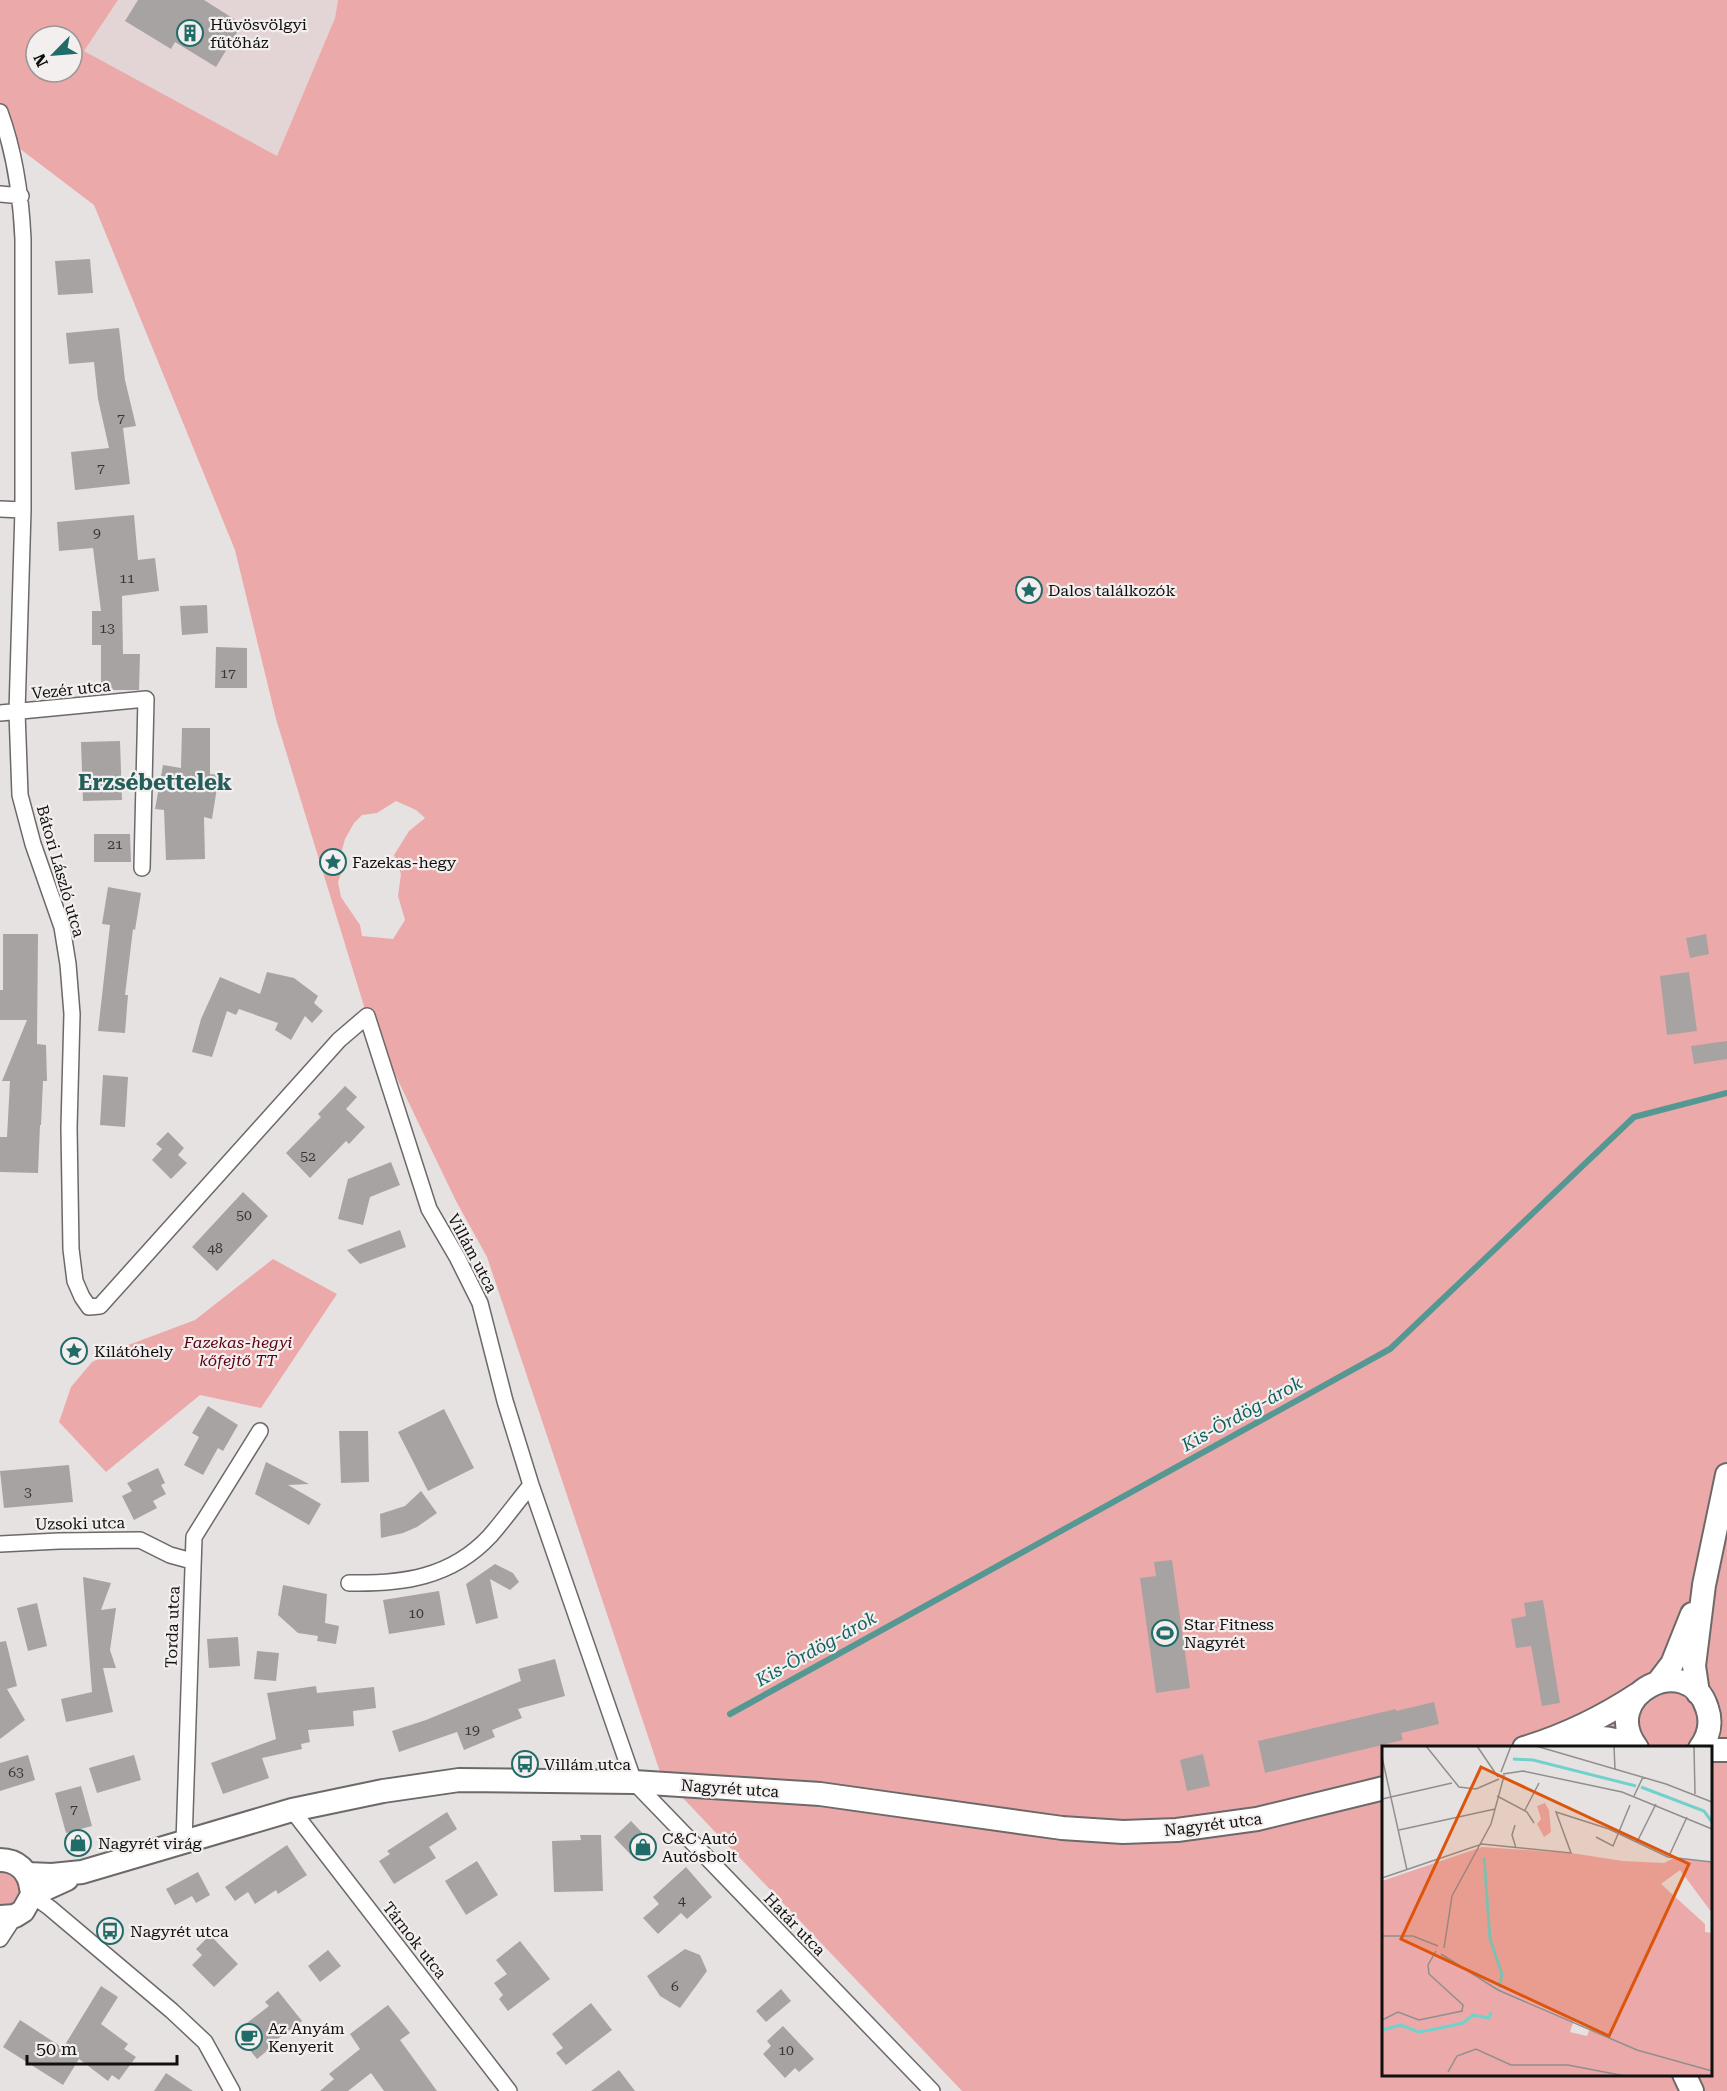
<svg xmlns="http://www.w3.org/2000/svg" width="1727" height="2091" viewBox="0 0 1727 2091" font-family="'Roboto Serif',serif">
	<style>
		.built { fill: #e3d5d5 }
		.green { fill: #ebaaa9; fill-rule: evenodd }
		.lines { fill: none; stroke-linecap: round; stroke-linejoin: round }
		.stream { stroke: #559793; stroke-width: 6 }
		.building { fill: #a8a3a3 }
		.street-casing { stroke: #6d6969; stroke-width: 18 }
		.secondary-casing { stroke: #6d6969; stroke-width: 26 }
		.street { stroke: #fff; stroke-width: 15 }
		.secondary { stroke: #fff; stroke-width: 22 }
		.labels { text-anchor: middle; stroke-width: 4.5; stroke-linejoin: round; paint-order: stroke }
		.number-label { font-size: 14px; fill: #373535 }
		.poi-label { font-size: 16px; fill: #111010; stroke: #f4efef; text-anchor: start }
		.street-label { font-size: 16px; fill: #111010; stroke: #f4efef }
		.park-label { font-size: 16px; font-style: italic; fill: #5d0012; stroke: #f4efef }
		.water-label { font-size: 18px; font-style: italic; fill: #10625e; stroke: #f4efef }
		.district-label { font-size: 22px; font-weight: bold; fill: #245e5a; stroke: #f4efef }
		.inset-river { fill: none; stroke: #72d1cb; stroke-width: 3 }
		.inset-road { fill: none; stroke: #918e8e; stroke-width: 1.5 }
		.view { fill: #dd550c; fill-opacity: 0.15; stroke: #dd550c; stroke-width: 3 }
		.inset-edge { fill: none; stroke: #111010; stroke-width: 3 }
	</style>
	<rect width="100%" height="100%" fill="#e7e2e2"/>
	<!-- built -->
	<path class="built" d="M118,0H338L335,18L277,156L84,51Z"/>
	<!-- green -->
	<path class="green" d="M0,0H118L84,51L277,156L335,18L338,0H1727V2091H962L661,1775L487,1257L456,1201L367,1016L276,719L235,550L94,205L11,142L0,109ZM36,36H72V72H36ZM396,801L416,810L425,818L409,831L394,855L401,874L398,896L405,920L393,939L362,936L360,925L341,897L338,882L343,868L340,857L345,839L354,823L362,815L377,813ZM1384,1748H1710V2074H1384Z
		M273,1259L337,1294L261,1408L200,1395L106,1472L59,1422L71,1387L92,1362L123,1347L195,1320Z
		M0,1860L32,1895L0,1917Z"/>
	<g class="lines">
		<!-- stream -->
		<path class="stream" d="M730,1714L1390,1349L1634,1117L1727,1093"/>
	</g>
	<!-- building -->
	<path class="building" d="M138,0H204L242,24L216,67L175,42L171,49L125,21Z
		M90,259L93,293L58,295L55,261Z
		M119,328L125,380L136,426L123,428L130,484L75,490L71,452L109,448L98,399L94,362L69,364L66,333Z
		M134,515L138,560L155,558L159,591L122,596L123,654H140L139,690H101V645H92V611H101L93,548L59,551L57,522Z
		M207,605L208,633L182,635L180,606Z
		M216,647L247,648V688H215Z
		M182,728H210V774L219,775L212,819L204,817L205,859L166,860L164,810L155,809L163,765L181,768Z
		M120,741L122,800L83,801L81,742Z
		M94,834H130L131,862H94Z
		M108,887L141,893L135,930L133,929L125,995H128L125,1033L98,1031L110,925L102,924Z
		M3,934H38L37,1044L46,1045L47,1081H43L41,1125H40L38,1173L0,1172V1137H7L10,1081H2L27,1020H0V990H3Z
		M1706,934L1709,954L1690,958L1686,938Z
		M267,972L294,978L318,996L314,1003L323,1011L312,1023L305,1016L291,1040L275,1030L278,1023L239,1009L236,1015L227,1011L212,1057L192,1052L201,1019L220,977L260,994Z
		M1689,972L1697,1031L1667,1035L1660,976Z
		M1727,1041V1059L1694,1064L1691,1046Z
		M103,1075L128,1077L125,1127L100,1125Z
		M345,1086L357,1097L346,1109L365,1127L349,1144L346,1141L310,1178L286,1153L321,1117L318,1114Z
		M168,1132L184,1148L178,1155L187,1163L171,1179L152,1160L162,1149L156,1144Z
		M391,1162L400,1185L370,1197L363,1225L338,1219L348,1179Z
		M243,1192L268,1216L217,1271L192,1247Z
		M400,1230L406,1247L360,1264L347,1250Z
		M208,1406L238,1425L223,1451L218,1448L203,1475L184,1465L199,1437L192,1433Z
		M444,1409L474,1468L428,1491L398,1432Z
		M339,1431H368L369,1482L341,1483Z
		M266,1462L309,1484L288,1485L321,1504L309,1525L255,1494Z
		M69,1465L73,1502L4,1508L0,1471Z
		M158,1468L165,1483L161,1485L166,1494L153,1501L157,1508L134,1520L122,1496L132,1491L127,1483Z
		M421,1491L437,1513L417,1527L403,1533L381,1538L380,1514L405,1506Z
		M1172,1560L1190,1688L1156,1693L1140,1578L1156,1576L1154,1562Z
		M495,1564L513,1573L519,1582L510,1590L490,1579L498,1618L476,1624L466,1584Z
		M83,1577L111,1583L101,1610L116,1608L110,1650L116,1668H103L113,1712L66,1722L61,1699L92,1692Z
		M283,1585L327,1594L325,1623L339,1626L336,1644L317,1641L318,1636L298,1633L278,1615Z
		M439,1591L445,1625L389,1634L383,1600Z
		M1543,1600L1560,1703L1542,1706L1531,1646L1516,1648L1511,1619L1526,1616L1524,1603Z
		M37,1603L47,1646L28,1651L17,1608Z
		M238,1637L240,1666L209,1668L207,1639Z
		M6,1641L17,1686L7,1689L25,1720L0,1739V1642Z
		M257,1651L279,1653L276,1681L254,1679Z
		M555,1659L565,1696L518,1709L522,1718L492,1730L495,1737L464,1750L457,1732L399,1752L392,1731L426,1720L521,1681L518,1669Z
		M316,1686L317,1693L374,1687L376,1708L353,1711L354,1726L308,1730L310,1742L301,1744L302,1749L262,1758L269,1778L223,1794L211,1763L276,1739L267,1693Z
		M1434,1702L1439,1724L1401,1733L1403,1740L1265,1773L1258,1741L1396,1709V1711Z
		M1203,1754L1210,1786L1187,1791L1180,1760Z
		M28,1755L35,1780L0,1791V1763Z
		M134,1755L141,1780L97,1793L89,1768Z
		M81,1786L92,1826L66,1833L55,1793Z
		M447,1812L457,1829L429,1847L436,1858L394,1884L379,1861L390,1854L387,1851Z
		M631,1821L657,1848L645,1860L636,1850L631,1855L614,1837Z
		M580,1835H601L603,1891L554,1892L552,1841L581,1840Z
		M287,1845L307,1875L278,1894L276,1890L255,1904L248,1892L235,1901L225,1887Z
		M477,1861L498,1895L466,1915L445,1881Z
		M686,1867L712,1897L687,1919L681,1913L658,1934L643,1918L659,1904L653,1897Z
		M198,1872L210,1895L196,1903L192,1896L175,1905L166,1889Z
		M210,1935L238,1964L214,1987L192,1965L202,1955L196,1949Z
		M520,1941L550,1979L508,2011L499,1999L503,1995L494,1983L507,1974L496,1960Z
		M685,1949L700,1955L707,1971L680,2008L660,1996L647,1976Z
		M328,1950L341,1966L320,1982L308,1966Z
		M101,1986L118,1997L101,2024L128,2044L124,2049L136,2057L119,2080L112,2075L108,2081L79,2059L63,2085L3,2047L20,2020L63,2048Z
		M781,1989L791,2001L766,2022L756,2011Z
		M278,1991L302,2021L271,2044L273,2046L257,2059L235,2032L269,2006L265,2002Z
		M591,2003L612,2030L566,2065L556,2053L563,2048L552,2034Z
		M388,2005L410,2033L400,2040L437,2091H384L371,2073L348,2091H320L334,2079L329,2074L360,2049L350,2034Z
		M783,2026L814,2059L799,2072L795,2068L785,2078L763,2054L771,2046L767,2041Z
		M619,2070L635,2091H591Z
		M166,2073L193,2091H154Z"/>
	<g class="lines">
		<defs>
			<path id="street" d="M0,112C15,153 21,195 23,239V510L17,712L20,795L33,844L62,927L68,964L72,1014L69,1128L71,1249L75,1281L82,1297L89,1307L100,1306L339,1040L367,1016L429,1209L457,1257L480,1303L505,1401L531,1485L634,1782L932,2091
				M0,194L21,196
				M0,509L23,510
				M0,713L146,699L142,868
				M0,1544L59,1541L140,1540L170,1555L192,1561
				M349,1583C402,1584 451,1578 490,1536C504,1520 517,1502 531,1485
				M292,1810L509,2091
				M184,1843L194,1537L260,1431
				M32,1895L50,1908L172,2011L205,2042L232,2091
				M0,1939L15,1916"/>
			<path id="secondary" d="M1659,1681L1672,1664L1692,1614
				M1698,1693L1694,1666L1704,1585L1727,1475
				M1563,1739C1591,1736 1609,1736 1635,1746
				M1524,1748C1564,1736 1603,1717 1638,1694
				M1637,1748C1597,1695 1688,1649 1707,1708C1712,1722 1709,1736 1700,1748
				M1710,1750H1727
				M0,1860C17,1860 29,1871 31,1888
				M27,1874L52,1875L82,1872L292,1810L383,1791L459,1780L634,1782L820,1794L1062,1828L1123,1832L1177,1830L1257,1819L1384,1788
				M0,1917L15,1916L23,1911L32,1895L67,1879
				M1684,2074L1692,2091"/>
		</defs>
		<!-- street casing -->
		<use href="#street" class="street-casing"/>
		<!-- secondary casing -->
		<use href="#secondary" class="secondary-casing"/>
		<!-- street -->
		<use href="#street" class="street"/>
		<!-- secondary -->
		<use href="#secondary" class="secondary"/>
	</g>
	<!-- icons -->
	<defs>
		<symbol id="building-ring" viewBox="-11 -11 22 22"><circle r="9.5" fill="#f4efef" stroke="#216c68" stroke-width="1.5"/><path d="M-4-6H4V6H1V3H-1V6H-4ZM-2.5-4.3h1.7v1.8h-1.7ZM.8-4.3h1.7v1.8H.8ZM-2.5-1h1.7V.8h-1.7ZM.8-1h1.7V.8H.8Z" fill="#216c68"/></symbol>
		<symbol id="sight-ring" viewBox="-11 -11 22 22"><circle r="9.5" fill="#f4efef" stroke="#216c68" stroke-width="1.5"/><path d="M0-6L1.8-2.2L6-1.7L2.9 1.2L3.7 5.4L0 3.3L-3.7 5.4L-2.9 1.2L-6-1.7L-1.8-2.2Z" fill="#216c68"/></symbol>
		<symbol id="stadium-ring" viewBox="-11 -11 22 22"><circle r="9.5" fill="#f4efef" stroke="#216c68" stroke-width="1.5"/><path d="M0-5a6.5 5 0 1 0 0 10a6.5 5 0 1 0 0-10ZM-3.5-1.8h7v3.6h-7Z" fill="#216c68"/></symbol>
		<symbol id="bus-ring" viewBox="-11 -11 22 22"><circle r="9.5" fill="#f4efef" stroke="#216c68" stroke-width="1.5"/><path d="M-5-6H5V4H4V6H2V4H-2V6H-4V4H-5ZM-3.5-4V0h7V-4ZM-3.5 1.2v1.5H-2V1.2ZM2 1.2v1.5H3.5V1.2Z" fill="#216c68"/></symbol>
		<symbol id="shop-ring" viewBox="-11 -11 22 22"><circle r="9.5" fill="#f4efef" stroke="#216c68" stroke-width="1.5"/><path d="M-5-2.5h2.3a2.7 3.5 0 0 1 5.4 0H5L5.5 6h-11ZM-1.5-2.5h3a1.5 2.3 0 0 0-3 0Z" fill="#216c68"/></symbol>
		<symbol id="cafe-ring" viewBox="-11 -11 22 22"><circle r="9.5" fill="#f4efef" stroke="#216c68" stroke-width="1.5"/><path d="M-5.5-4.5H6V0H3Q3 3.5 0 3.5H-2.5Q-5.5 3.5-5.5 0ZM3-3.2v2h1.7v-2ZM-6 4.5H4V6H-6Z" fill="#216c68"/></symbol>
	</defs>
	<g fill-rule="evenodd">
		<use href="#building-ring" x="175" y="18" width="30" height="30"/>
		<use href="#sight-ring" x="1014" y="575" width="30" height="30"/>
		<use href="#sight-ring" x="318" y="847" width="30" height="30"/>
		<use href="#sight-ring" x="59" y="1336" width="30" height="30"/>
		<use href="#stadium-ring" x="1150" y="1618" width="30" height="30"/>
		<use href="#bus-ring" x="510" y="1749" width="30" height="30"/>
		<use href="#shop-ring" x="63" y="1828" width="30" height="30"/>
		<use href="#shop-ring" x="628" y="1832" width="30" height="30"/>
		<use href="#bus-ring" x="95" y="1916" width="30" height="30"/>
		<use href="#cafe-ring" x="234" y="2022" width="30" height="30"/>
	</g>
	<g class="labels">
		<!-- number labels -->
		<g class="number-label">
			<text x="121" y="423">7</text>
			<text x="101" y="473">7</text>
			<text x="97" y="538">9</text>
			<text x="127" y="583">11</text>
			<text x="107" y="633">13</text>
			<text x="228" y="678">17</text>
			<text x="115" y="849">21</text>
			<text x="308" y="1161">52</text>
			<text x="244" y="1220">50</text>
			<text x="215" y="1253">48</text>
			<text x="28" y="1497">3</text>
			<text x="416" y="1618">10</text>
			<text x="472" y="1735">19</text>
			<text x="16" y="1777">63</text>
			<text x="74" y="1814">7</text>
			<text x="682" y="1905">4</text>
			<text x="675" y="1991">6</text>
			<text x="786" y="2055">10</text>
		</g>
		<!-- poi labels -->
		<g class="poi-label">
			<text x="210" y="30">Hűvösvölgyi<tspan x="210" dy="18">fűtőház</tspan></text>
			<text x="1048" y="596">Dalos találkozók</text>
			<text x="352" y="868">Fazekas-hegy</text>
			<text x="94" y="1357">Kilátóhely</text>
			<text x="1184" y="1630">Star Fitness<tspan x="1184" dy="18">Nagyrét</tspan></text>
			<text x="544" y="1770">Villám utca</text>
			<text x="662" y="1844">C&amp;C Autó<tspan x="662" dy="18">Autósbolt</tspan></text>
			<text x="98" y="1849">Nagyrét virág</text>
			<text x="130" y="1937">Nagyrét utca</text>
			<text x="268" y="2034">Az Anyám<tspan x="268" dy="18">Kenyerit</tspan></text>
		</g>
		<!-- street labels -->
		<g class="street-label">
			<text transform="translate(71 689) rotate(-6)" y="6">Vezér utca</text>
			<text transform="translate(61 871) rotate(74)" y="6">Bátori László utca</text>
			<text transform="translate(473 1253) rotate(62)" y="6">Villám utca</text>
			<text transform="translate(80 1523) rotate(-1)" y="6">Uzsoki utca</text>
			<text transform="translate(172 1627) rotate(-88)" y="6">Torda utca</text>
			<text transform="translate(730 1788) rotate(4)" y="6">Nagyrét utca</text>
			<text transform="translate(1213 1824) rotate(-7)" y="6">Nagyrét utca</text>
			<text transform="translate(795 1924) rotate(46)" y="6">Határ utca</text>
			<text transform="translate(415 1940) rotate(52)" y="6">Tárnok utca</text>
		</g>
		<!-- park labels -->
		<g class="park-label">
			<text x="238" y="1348">Fazekas-hegyi<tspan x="238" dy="18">kőfejtő TT</tspan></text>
		</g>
		<!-- water labels -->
		<g class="water-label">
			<text transform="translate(1242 1414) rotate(-29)" y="6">Kis-Ördög-árok</text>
			<text transform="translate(816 1649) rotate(-29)" y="6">Kis-Ördög-árok</text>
		</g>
		<!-- district labels -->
		<g class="district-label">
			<text x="155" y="790">Erzsébettelek</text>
		</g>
	</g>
	<!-- overview -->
	<g transform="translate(1382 1746)">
		<rect width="330" height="330" fill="#e7e2e2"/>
		<path d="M163,57L167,64L169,86L162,91L155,78L159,73L155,60ZM100,101L189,107L241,115L282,117L292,112L330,116V167L298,124L279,138L323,178V186L330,187V330H0V135ZM192,274L208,282L205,290L188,286Z" fill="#ebaaa9" fill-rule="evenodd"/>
		<path class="inset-river" d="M131,13L151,14L254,40M259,41L322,65L330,76M102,111L108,193L120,228L117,242M0,284L19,279L36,286L54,283L81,277L91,269L107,272L109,266"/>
		<path class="inset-road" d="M44,0L77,41L94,43L117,33M95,0L116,31M154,0L284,38L330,56M232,0L233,24M312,0L313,48M0,11L25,124M119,26L129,0M121,28L141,25L240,46L330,83M115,50L145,66L152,77M252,50L261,31M0,53L70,37M143,64L157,37M133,79L130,89L134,102M17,84L113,63M214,91L231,100L248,59M255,96L274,58M287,110L305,71M0,132L100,98L189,107L174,66L227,83L286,111L330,116M0,190H31L56,200M62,202L70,150L109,78L122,30H115M59,208L116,244L255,304L330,325M0,274L16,266L37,274L80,265L81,259L47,228L46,219L54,205M66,326L75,310L94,303L129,319H186L243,330"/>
		<path class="view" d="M99,21L307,118L227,290L19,193Z"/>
		<rect width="330" height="330" class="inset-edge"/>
	</g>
	<!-- north arrow -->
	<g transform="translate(54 54) rotate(245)"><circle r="28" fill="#f4efef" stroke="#999696" stroke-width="1.5"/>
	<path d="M0-4.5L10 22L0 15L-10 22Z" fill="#216c68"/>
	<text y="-9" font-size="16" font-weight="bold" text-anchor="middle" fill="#111010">N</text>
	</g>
	<!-- scale -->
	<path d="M27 2055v9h150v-9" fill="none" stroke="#111010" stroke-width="3"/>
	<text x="36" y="2055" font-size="18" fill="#111010" stroke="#f4efef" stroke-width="4.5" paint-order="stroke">50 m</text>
</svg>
